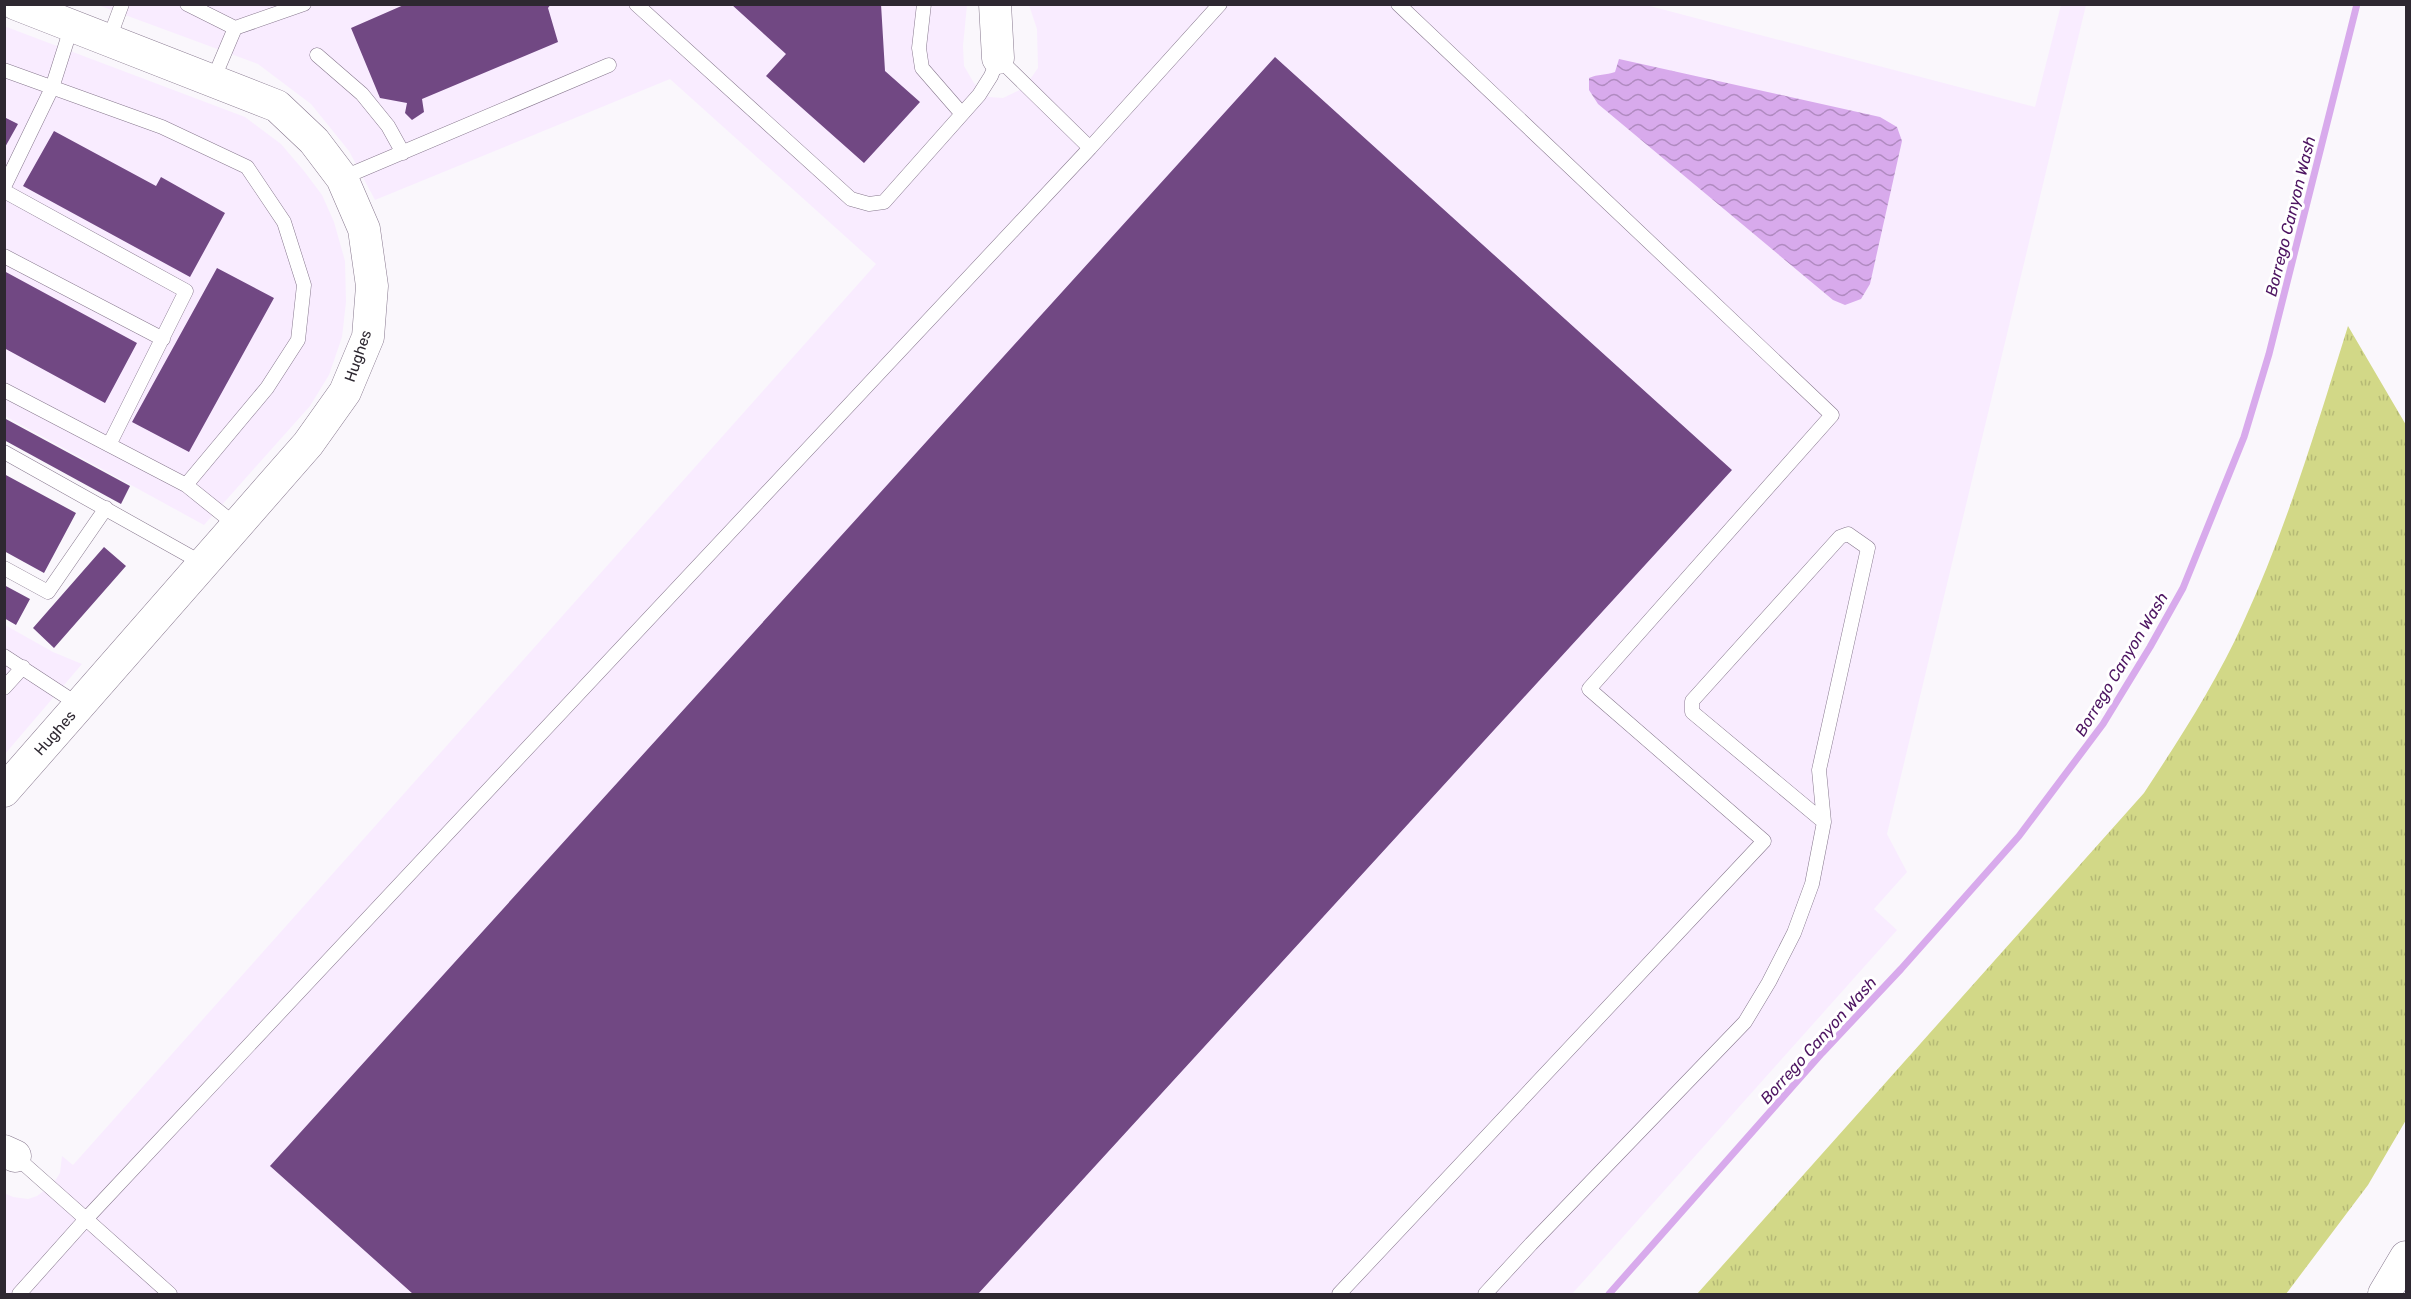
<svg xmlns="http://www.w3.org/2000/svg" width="2411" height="1299" viewBox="0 0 2411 1299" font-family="Rubik,sans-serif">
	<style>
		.built { fill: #f9ecff }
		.grass { fill: url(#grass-tufts) }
		.water { fill: url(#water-waves) }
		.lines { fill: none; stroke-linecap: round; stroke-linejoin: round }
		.stream { stroke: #d8aaec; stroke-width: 7 }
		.building { fill: #714883 }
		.service-casing { stroke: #87788e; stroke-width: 15 }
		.tertiary-casing { stroke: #87788e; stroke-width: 33 }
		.service { stroke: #fff; stroke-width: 14 }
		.tertiary { stroke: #fff; stroke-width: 32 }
		.labels { text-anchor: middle; stroke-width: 6; stroke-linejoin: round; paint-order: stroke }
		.street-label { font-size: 15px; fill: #2e2831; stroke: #fff }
		.water-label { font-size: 16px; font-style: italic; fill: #4d1461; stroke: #fff }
	</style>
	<defs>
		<pattern id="grass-tufts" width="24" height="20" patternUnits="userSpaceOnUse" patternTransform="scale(1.5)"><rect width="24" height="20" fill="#d2d887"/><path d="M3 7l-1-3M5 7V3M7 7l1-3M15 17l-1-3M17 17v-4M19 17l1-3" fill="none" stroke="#b5b975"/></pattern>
		<pattern id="water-waves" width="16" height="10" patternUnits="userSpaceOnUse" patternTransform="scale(1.5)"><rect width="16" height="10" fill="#d8aaec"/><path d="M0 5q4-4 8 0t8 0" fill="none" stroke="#b08ac0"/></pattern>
	</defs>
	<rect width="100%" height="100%" fill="#faf7fc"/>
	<!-- built -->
	<path class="built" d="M98,5H967L963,46L964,66L974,83L989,97L1003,98L1024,88L1038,68L1037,29L1029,5H1646L2035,107L2061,5H2086L1887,834L1907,872L1874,909L1897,930L1572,1294H5L4,1193L13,1197L28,1199L37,1196L53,1184L60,1173L62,1156L73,1165L876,264L670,79L375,200L349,151L311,104L258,64Z
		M4,26L245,117L281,144L304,171L322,195L334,222L345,261L346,302L342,337L329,375L310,406L204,525L5,416Z
		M5,625L53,652L82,664L5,754Z"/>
	<!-- grass -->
	<path class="grass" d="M2348,326L2406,425V1120L2368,1185L2286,1294H1697L2144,793C2180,738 2216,683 2243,623C2287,527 2317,426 2348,326Z"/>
	<!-- water -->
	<path class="water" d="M1619,59L1880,117L1897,127L1902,141L1870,284L1861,299L1845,305L1833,300L1598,104L1589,90V78C1598,74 1606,75 1615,72Z"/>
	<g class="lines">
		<!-- stream -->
		<path class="stream" d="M1609,1294L1822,1053L1901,969L2019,836L2103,724L2150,647L2183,588L2244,437L2269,354L2357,4"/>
	</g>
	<!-- building -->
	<path class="building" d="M406,4H551L548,8L558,42L422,99L424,112L412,120L405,113L407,103L380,98L351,28Z
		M731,4H881L885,71L920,102L864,163L766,76L786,54Z
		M1275,57L1732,470L978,1294H413L270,1166Z
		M4,117L18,124L4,149Z
		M54,131L156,186L161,177L225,213L190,277L23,186Z
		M217,268L274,298L189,452L132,422Z
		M4,271L137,343L105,403L4,348Z
		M4,418L130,486L121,504L4,440Z
		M4,474L76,513L44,573L4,551Z
		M104,547L126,566L54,648L33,628Z
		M4,585L30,599L16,625L4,618Z"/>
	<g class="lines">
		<defs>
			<path id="service" d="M187,4L235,28
				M924,4L919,48L922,68L962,114
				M109,39L122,4
				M317,55L362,94L388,126L403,153
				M4,70L162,127L247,167L284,222L304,285L298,340L267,388L186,485
				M213,80L235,28L304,4
				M1090,148L1220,4
				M342,178L609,65
				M4,187L52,88L72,25
				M4,191L186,291L109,445
				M4,256L163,339
				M4,390L186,485L237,526
				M4,452L204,564
				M4,568L48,592L106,508
				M4,656L79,705
				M4,688L23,667
				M15,1156L86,1219L1090,148L998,58L991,76L979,95L884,202L869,204L851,199L636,4
				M19,1294L86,1219L170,1294
				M1339,1294L1764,841L1589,689L1832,415L1398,4
				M1485,1294L1531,1244L1745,1022L1769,982L1794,933L1812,884L1824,822L1819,770L1868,548L1848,534L1840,537L1692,701V712L1824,822"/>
			<path id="tertiary" d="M995,4L998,58
				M4,791L308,444L345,392L368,337L372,286L364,229L342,178L314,141L277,106L16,4
				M4,1151L15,1156
				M2384,1294L2406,1257"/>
		</defs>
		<!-- service casing -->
		<use href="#service" class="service-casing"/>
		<!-- tertiary casing -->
		<use href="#tertiary" class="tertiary-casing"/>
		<!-- service -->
		<use href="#service" class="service"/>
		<!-- tertiary -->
		<use href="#tertiary" class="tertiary"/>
	</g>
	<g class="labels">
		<!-- street labels -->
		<g class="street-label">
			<text transform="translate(358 356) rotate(-71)" y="5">Hughes</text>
			<text transform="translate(55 733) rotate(-49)" y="5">Hughes</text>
		</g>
		<!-- water labels -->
		<g class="water-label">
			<text transform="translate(2290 216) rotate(-76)" y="6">Borrego Canyon Wash</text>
			<text transform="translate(2121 664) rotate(-59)" y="6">Borrego Canyon Wash</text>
			<text transform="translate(1818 1040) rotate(-48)" y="6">Borrego Canyon Wash</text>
		</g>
	</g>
	<!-- border -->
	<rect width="2411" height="1299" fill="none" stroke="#2e2831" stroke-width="12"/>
</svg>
